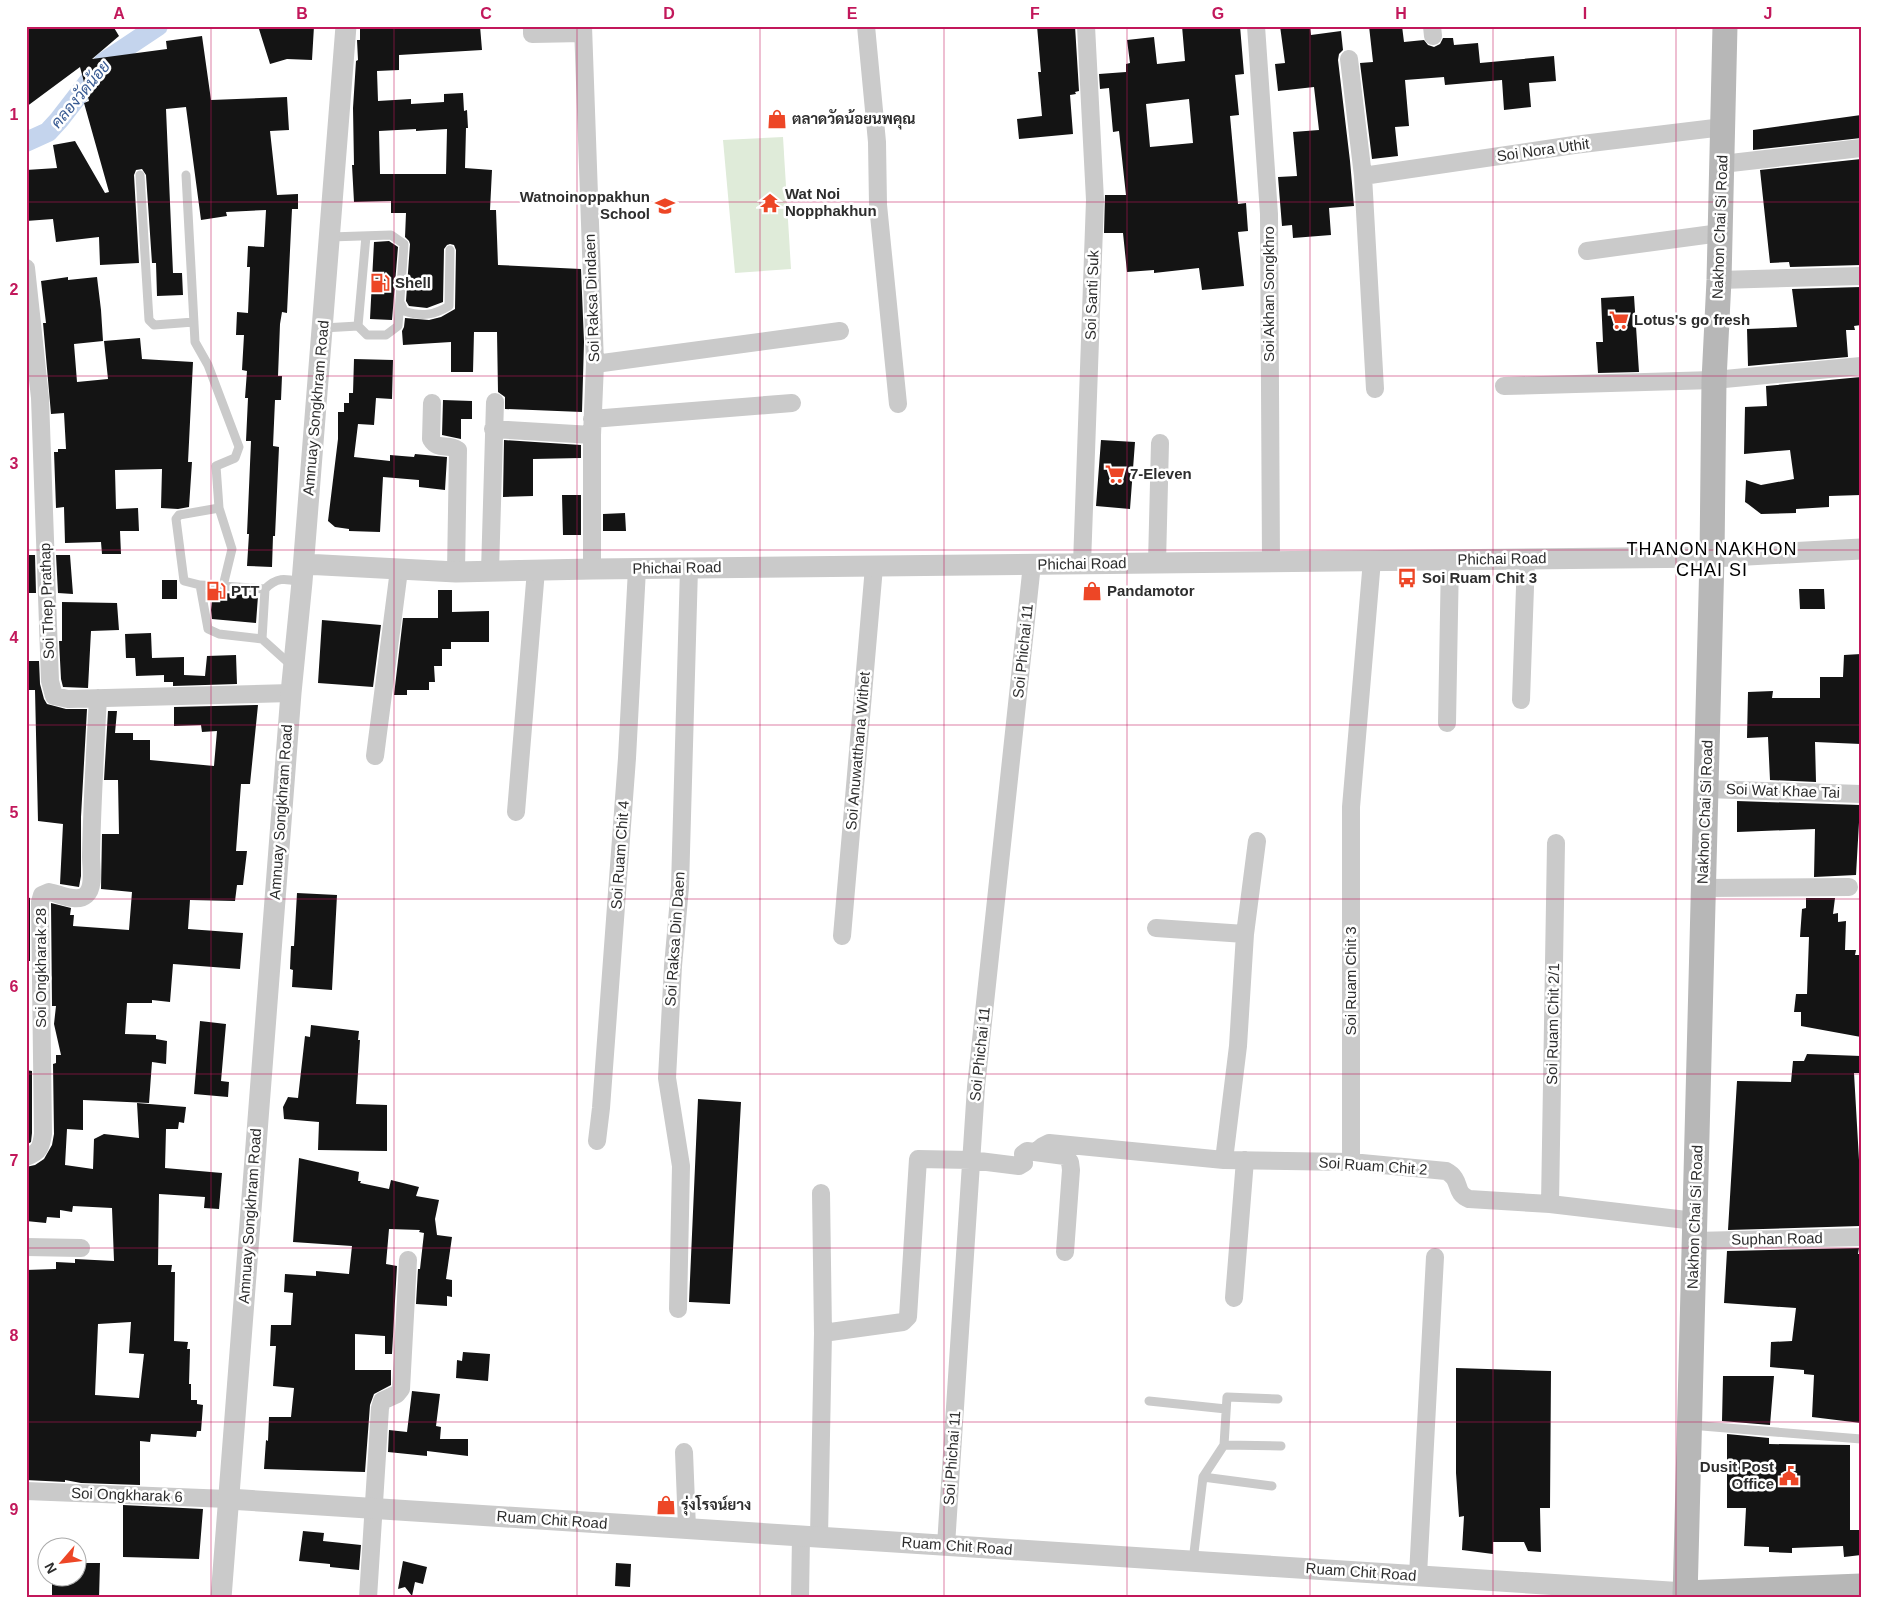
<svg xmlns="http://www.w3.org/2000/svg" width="1887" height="1624" viewBox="0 0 1887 1624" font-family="Arial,Sarabun,sans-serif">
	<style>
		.green { fill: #dfebd9 }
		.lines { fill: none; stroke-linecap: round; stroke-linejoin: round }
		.canal { stroke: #c4d4ed; stroke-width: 20 }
		.building { fill: #141414; fill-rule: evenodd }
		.service { stroke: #cacaca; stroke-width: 9 }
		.minor { stroke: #cacaca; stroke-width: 18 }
		.tertiary { stroke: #cacaca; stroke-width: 21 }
		.secondary { stroke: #b7b7b7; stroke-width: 25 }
		.grid { fill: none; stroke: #c2185b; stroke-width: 1; stroke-opacity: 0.55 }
		.labels { text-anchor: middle; stroke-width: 5; stroke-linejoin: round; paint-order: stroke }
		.poi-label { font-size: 15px; font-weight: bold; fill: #2d2d2d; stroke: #fff; text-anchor: start }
		.street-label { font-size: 15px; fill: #2d2d2d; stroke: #fff }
		.water-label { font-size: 16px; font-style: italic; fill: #385a92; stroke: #fff }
		.quarter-label { font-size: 18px; letter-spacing: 1px; fill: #000; stroke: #fff }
		.neatline { fill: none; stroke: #c2185b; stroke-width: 2 }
		.grid-label { font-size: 16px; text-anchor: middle; font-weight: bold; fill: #c2185b }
	</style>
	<rect width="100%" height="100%" fill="#fff"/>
	<!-- green -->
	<path class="green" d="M783,137L791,269L735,273L723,140Z"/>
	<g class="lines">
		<!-- canal -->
		<path class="canal" d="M26,142L48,132L59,120L104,62L158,26"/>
	</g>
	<!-- building -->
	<path class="building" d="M26,26H113L119,36L92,59L167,49L166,41L202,36L211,100L287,97L289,130L270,131L277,195L298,194V209H292L287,313L282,312L280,324L278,376H282L281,400H275L273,446L279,447L275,536H273L272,567L247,566L249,534H247L251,441H246L248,398H245L247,371L242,370L244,335H236L237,312L248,313L250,267H247L248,246L264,247L266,210L226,212L227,216L201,220L186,107L166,109L173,273H182L183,295L157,296L156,263H152L146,175L142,169L136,170L134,175L139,263L100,265L99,237L56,242L53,219L26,221V170L57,168L53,145L75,141L105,193L109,192L84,103L89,101L80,67L26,107Z
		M258,26H314L312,60L287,59L270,64Z
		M360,26H480L482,50L399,55V70L377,71L378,101L411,99V104L444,102V94L463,93L464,111L467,110L468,128H466L465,168L492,170L490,210H496L498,265L581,269L584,342L582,412L505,409V397L498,392L497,332H474L473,372H451V342L403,345L402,331L404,327L405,318L429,320L441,317L455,309L456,250L454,245L450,244L447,245L444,249L443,302L427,308L409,306L406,301L410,244L409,241L405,237L406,213H391V201L354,202L352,165H354L353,108L356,61L358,60L357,40H360ZM416,129V131L447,129L446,174H380L379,131Z
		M1037,26H1075L1079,91L1075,92L1076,94L1070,95L1073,134L1019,139L1017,119L1042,116L1038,72H1041Z
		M1182,26H1240L1244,74L1235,75L1239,115L1230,116L1238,204L1246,203L1248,231L1238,232L1244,286L1202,290L1199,268L1154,273V270L1127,272L1123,233H1104L1105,195H1126L1119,131L1113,132L1109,88L1100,89L1099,74L1126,72V64L1130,63L1127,40L1154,37L1157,64L1185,61ZM1189,99L1193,143L1150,147L1146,104Z
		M1280,26H1310L1311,35L1341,31L1343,50L1339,54L1338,60L1350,161L1354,206L1329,208L1331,235L1293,238L1292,225L1282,226L1278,177L1297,176L1293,132L1319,130L1314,87L1278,91L1275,64L1285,63Z
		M1369,26H1402L1404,42L1424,40L1428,45L1434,47L1440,44L1443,38H1453L1454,45L1478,43L1480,63L1554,56L1556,81L1529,83L1531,107L1504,110L1502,80L1445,85L1444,77L1405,80L1409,126L1395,127L1398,156L1372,159L1360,63L1373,62Z
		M1861,115V138L1753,150V130Z
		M1861,159V265L1790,267L1789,262L1770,263L1760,170Z
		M389,241L398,247L392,320L370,319L374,242Z
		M68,277V280L97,277L101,310L103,341L74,344L77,382L108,379L104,341L140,338L142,359L193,362L188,462H192L189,507L178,509L161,508L162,469L115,470L116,509L138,508L139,531H120L121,554H102L101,542L65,543L64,507L56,508L54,452H58V449H66L64,413L51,414L43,323H46L41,281Z
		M1861,287V325L1854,326L1855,330H1846L1848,357L1748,366L1747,329L1797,327L1792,289Z
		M1634,296L1639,372L1598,373L1596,342H1603L1601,298Z
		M354,359L393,360L392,399L376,398L374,425L358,424L354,457L390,461V455L414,457L415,454L447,457L445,490L419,487V480L383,477L380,532L349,531V529L335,527L328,521L338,439V412H344V403H349V393H353Z
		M1861,377V390H1859L1861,413V495L1829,496V507L1796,509V513L1761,514L1748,504L1745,502L1746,480L1761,485L1794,479L1790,450L1744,454L1745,407L1767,406L1766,386Z
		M443,400L472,401V419H461V439L442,435Z
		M504,440L581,445V458L533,459V496L503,497Z
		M1101,440L1135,442L1130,509L1096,506Z
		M562,495H581V535H563Z
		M625,513L626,531H603V514Z
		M26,555H35L36,593H26Z
		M56,555H70L73,594L58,593Z
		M162,580H177V599H162Z
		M1799,589H1824L1825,609H1800Z
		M438,590H452V612L489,611V642H451V649H442V666H434L435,682H429V690H407V695H394L403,618H438Z
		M213,592L258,596L256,623L212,619L211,610Z
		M62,602L117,603L119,630L91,631L88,688L63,687L61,679L59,641H62Z
		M322,620L381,625L373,687L318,683Z
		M151,633L152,658L184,657V675L205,676L207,656L236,655L237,684L173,686V682H164V675L136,676L135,658H126L125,634Z
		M1861,654V744L1815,742L1816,782L1770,780L1768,737L1747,738L1748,692L1773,691L1772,698H1820V677H1843L1844,655Z
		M26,661H39L40,684L44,699L47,704L66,709H87L81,817V876L79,887L60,884L63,824L38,821L35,690H26Z
		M258,705L250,784H241L236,851H247L243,885H237L235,901L190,900L188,929L243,933L240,969L173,964L170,1002L152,1000V1003H127L125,1034L156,1035V1039L167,1041L166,1064L152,1062L149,1103L83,1100V1130L67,1129L65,1165L93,1169L94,1139L104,1134L139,1138L137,1103L186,1107L184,1123L179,1122L178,1129H166L165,1168L222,1173L219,1209L204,1208L205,1197L159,1194L158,1265H172L171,1272H175L174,1341L188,1342L187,1349H190L189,1384H191V1400H197V1404L203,1405L201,1431H197L196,1437L151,1434L150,1442L140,1441V1485L81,1483L65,1480V1482L26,1480L29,1412L26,1411V1270L56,1269V1262L75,1263V1259L114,1261L112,1208L73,1206L72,1212L60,1210V1218L47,1217L46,1223L26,1221V1167L35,1165L44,1159L52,1145L54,1134L53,1064L56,1063V1055H61L54,1024L56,1006H52L51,903L71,908L70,915H74L73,926L129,930L132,892L101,889L102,834H119L118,780H104L108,711H117L115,733H133V740H150V760L214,766L217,731L202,732L201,725L174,726V707ZM131,1322L129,1353L144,1354L139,1398L95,1395L98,1324Z
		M1737,801L1860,805L1856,875L1814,877L1815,829L1737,832Z
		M297,893L337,895L332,990L292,987L293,970L290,969L291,946H294Z
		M26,897L30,898V961H26Z
		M1806,898H1835L1833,914L1838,913V922L1846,921L1845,950H1856L1855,955H1861V1037L1801,1026V1012H1794L1796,994H1807L1809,937H1800L1802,909L1806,908Z
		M200,1021L226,1024L221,1081L229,1082L228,1097L194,1094Z
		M311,1025L359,1031L358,1040H360L356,1104L387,1105V1151L318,1150L319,1122L284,1119L283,1107L288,1097L298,1098L305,1036L310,1037Z
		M1807,1054L1861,1056V1073H1854L1859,1160H1861L1860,1226L1728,1230L1737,1081L1791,1082L1793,1061H1804Z
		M26,1070L32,1071V1133L31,1142L26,1145Z
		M698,1099L741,1102L730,1304L689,1302Z
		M299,1158L359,1172L358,1181H361L360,1183L389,1189L391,1180L419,1187L416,1196L439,1200L435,1219L437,1235L452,1237L446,1279L452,1280V1297L447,1296V1306L416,1304L418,1269H420L424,1233L419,1232L420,1230L389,1229L386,1264L397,1266L392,1354H385V1336L355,1334V1370H391V1385L374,1394L370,1405L365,1472L264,1469L266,1440L268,1441L269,1417H291L294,1388L273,1386L276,1346H270L271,1325H291L293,1293L284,1292L285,1274L316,1276V1271L349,1274L352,1246L293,1242Z
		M1859,1248L1858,1254H1861V1423L1812,1417L1814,1375L1804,1374V1370L1770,1367L1771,1342L1792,1341L1796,1308L1724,1303L1727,1251Z
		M463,1352L490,1354L488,1381L456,1378L457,1360L462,1361Z
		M1456,1368L1551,1371L1550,1508H1540L1541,1552L1528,1551L1524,1542H1493V1554L1462,1550L1464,1516L1459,1517L1456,1473Z
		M1723,1376H1774L1770,1425L1722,1421Z
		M412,1391L440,1394L436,1426L441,1427L440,1439H468V1456L427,1451V1456L388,1452L389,1430L407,1432Z
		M1727,1434L1769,1438V1444L1850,1445V1530H1861V1555L1844,1557L1843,1546L1792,1548V1553L1769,1552V1547L1744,1546L1746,1508H1727Z
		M123,1505L203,1509L199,1559L123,1557Z
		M303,1531L324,1533L323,1541L361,1545L359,1570L330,1567V1564L299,1561Z
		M403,1561L427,1567L423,1584L415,1582L412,1596L405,1587L398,1589Z
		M78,1563H100L99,1598H52V1576H78Z
		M616,1563L631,1564L630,1587L615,1586Z"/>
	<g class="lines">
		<!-- service -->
		<path class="service" d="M140,175L149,320L154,325L194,322
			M186,175L195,342L208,365L239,447L235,458L216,466L219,508L232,549L223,586L265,589C278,576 286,579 302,582
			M330,237L391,235L404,244L398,326L386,335H367L358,326L366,236
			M401,304L404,311C422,317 434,315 449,306L450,250
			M323,328L358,326
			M219,508L179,515L176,519L184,581L200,585L208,629L219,634L262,639
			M200,585L223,586
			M265,589L262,639L292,666
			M1149,1401L1226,1409
			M1690,1425L1861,1439
			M1224,1445L1281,1446
			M1203,1477L1272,1486
			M1193,1561L1203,1477L1224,1445L1227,1397L1278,1399"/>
		<!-- minor -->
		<path class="minor" d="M532,26V34L583,33
			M583,26L595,364L592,435V569
			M866,26L877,142L878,205L898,404
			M1256,26L1269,214L1271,562
			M1432,26L1433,36
			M1349,59L1363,176L1375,389
			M1722,164L1861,148
			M1363,176L1574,145L1723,127
			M1587,251L1720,233
			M26,268L40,398L50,681L54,696L68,699L291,693
			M1719,280L1861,276
			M595,364L840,331
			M1504,386L1714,380L1861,366
			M432,403L431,439C438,451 447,443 458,450L456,572
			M592,419L792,403
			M493,429L592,435
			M1157,563L1160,443
			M1082,564L1095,200L1086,26
			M490,571L495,402
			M1521,700L1526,559
			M1447,723L1450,559
			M375,756L399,570
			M1706,789L1861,794
			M516,812L536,570
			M1703,888L1849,887
			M1156,928L1245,934
			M842,936L874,567
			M597,1141L601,1108L627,758L637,569
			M1037,1151L1043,1146L1049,1143L1224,1160L1351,1162L1446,1171C1463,1180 1453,1193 1469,1199L1550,1204L1695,1221
			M26,1157C40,1152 41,1147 43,1134L40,902L42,895L49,892C60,894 77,903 86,895C95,887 91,867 91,857C92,804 95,751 98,698
			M1224,1160L1238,1046L1245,934L1257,841
			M1351,1162V807L1372,560
			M1550,1204L1556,843
			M1694,1241L1861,1237
			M26,1247L81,1248
			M1234,1298L1245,1160
			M678,1309L681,1166L667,1078L673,966L680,887L689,568
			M823,1333L903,1322L908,1317L918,1159L971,1160L1019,1166L1024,1163L1023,1154L1027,1151L1065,1156L1070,1162L1071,1170L1065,1252
			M684,1452L687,1528
			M26,1491L228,1499
			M819,1537L823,1333L821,1193
			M946,1545L976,1087L1032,564
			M1418,1575L1435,1257
			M368,1598L380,1408L382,1401L397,1394L401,1389L408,1260
			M800,1598L801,1536"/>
		<!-- tertiary -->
		<path class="tertiary" d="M304,564L456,572L592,569L1712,557L1861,549
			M228,1499L1685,1593
			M221,1598L291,693L302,582L346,26"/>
		<!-- secondary -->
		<path class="secondary" d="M1685,1593L1861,1586
			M1685,1598L1712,557L1714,380L1719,280L1725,26"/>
	</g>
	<!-- grid -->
	<path class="grid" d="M211,26V1598M394,26V1598M577,26V1598M760,26V1598M944,26V1598M1127,26V1598M1310,26V1598M1493,26V1598M1676,26V1598M26,202H1861M26,376H1861M26,550H1861M26,725H1861M26,899H1861M26,1074H1861M26,1248H1861M26,1422H1861"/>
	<!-- icons -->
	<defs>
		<symbol id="shop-bare" viewBox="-9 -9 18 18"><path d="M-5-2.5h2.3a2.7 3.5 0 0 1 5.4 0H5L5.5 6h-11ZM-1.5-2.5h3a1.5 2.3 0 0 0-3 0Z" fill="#ed4626" stroke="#fff" stroke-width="2.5" paint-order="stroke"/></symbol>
		<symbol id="temple-bare" viewBox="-9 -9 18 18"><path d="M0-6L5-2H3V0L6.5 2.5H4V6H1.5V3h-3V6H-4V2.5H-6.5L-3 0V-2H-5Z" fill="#ed4626" stroke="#fff" stroke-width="2.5" paint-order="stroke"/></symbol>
		<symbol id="school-bare" viewBox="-9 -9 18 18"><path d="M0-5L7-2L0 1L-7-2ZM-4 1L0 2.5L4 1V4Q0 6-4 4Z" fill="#ed4626" stroke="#fff" stroke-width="2.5" paint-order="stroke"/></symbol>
		<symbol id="fuel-bare" viewBox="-9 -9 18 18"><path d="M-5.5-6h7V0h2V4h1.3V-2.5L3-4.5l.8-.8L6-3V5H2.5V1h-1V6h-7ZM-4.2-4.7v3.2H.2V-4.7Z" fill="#ed4626" stroke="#fff" stroke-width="2.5" paint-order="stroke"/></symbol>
		<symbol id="supermarket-bare" viewBox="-9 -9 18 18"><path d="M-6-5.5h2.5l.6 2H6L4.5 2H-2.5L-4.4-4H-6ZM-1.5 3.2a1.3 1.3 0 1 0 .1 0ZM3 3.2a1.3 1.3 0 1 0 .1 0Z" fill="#ed4626" stroke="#fff" stroke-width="2.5" paint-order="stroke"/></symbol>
		<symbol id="bus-bare" viewBox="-9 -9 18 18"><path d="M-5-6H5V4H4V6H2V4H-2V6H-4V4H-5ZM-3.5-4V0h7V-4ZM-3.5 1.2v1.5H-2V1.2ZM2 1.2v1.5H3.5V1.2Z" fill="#ed4626" stroke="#fff" stroke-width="2.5" paint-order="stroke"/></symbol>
		<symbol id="civic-bare" viewBox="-9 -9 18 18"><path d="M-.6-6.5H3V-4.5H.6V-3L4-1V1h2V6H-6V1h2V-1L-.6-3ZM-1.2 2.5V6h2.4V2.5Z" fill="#ed4626" stroke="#fff" stroke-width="2.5" paint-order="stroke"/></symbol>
	</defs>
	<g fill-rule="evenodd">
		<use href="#shop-bare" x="763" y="105" width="28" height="28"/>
		<use href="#temple-bare" x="756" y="189" width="28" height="28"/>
		<use href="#school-bare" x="651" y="192" width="28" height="28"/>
		<use href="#fuel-bare" x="366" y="269" width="28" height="28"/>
		<use href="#supermarket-bare" x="1605" y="306" width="28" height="28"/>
		<use href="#supermarket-bare" x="1101" y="460" width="28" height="28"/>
		<use href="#bus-bare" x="1393" y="564" width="28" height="28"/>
		<use href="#fuel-bare" x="202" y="577" width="28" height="28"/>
		<use href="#shop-bare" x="1078" y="577" width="28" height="28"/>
		<use href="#civic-bare" x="1775" y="1462" width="28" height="28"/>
		<use href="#shop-bare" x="652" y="1491" width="28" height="28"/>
	</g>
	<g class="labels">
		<!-- poi labels -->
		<g class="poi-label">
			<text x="792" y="124">ตลาดวัดน้อยนพคุณ</text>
			<text x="785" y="199">Wat Noi<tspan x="785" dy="17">Nopphakhun</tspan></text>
			<text x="650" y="202" text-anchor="end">Watnoinoppakhun<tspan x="650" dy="17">School</tspan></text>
			<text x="395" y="288">Shell</text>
			<text x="1634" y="325">Lotus's go fresh</text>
			<text x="1130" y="479">7-Eleven</text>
			<text x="1422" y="583">Soi Ruam Chit 3</text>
			<text x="231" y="596">PTT</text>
			<text x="1107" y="596">Pandamotor</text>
			<text x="1774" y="1472" text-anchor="end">Dusit Post<tspan x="1774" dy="17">Office</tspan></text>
			<text x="681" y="1510">รุ่งโรจน์ยาง</text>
		</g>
		<!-- street labels -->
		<g class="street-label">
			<text transform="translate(1543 150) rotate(-8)" y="5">Soi Nora Uthit</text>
			<text transform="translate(1720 227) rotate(-88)" y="5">Nakhon Chai Si Road</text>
			<text transform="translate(1269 294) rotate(-90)" y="5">Soi Akhan Songkhro</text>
			<text transform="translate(1092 295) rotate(-88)" y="5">Soi Santi Suk</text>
			<text transform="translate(592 298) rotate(-92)" y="5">Soi Raksa Dindaen</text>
			<text transform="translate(316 408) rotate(-85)" y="5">Amnuay Songkhram Road</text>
			<text transform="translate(1502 559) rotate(-1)" y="5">Phichai Road</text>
			<text transform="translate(1082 564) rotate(-1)" y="5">Phichai Road</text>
			<text transform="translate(677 568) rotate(-1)" y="5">Phichai Road</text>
			<text transform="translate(47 601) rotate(-92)" y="5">Soi Thep Prathap</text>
			<text transform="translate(1023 651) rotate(-84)" y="5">Soi Phichai 11</text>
			<text transform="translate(858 751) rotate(-85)" y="5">Soi Anuwatthana Withet</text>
			<text transform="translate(1783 791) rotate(2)" y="5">Soi Wat Khae Tai</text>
			<text transform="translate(281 812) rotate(-86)" y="5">Amnuay Songkhram Road</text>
			<text transform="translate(1705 812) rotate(-88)" y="5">Nakhon Chai Si Road</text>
			<text transform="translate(620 855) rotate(-86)" y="5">Soi Ruam Chit 4</text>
			<text transform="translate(675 939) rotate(-86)" y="5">Soi Raksa Din Daen</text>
			<text transform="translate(41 968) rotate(-90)" y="5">Soi Ongkharak 28</text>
			<text transform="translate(1351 981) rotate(-90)" y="5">Soi Ruam Chit 3</text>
			<text transform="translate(1553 1024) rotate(-89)" y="5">Soi Ruam Chit 2/1</text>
			<text transform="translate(980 1054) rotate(-84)" y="5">Soi Phichai 11</text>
			<text transform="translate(1373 1166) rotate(4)" y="5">Soi Ruam Chit 2</text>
			<text transform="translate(250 1216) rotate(-86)" y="5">Amnuay Songkhram Road</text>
			<text transform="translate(1695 1217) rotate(-88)" y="5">Nakhon Chai Si Road</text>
			<text transform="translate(1777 1239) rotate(-1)" y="5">Suphan Road</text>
			<text transform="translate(952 1458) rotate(-86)" y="5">Soi Phichai 11</text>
			<text transform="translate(127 1495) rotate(2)" y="5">Soi Ongkharak 6</text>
			<text transform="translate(552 1520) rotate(4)" y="5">Ruam Chit Road</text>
			<text transform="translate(957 1546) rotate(4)" y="5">Ruam Chit Road</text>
			<text transform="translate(1361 1572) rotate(4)" y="5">Ruam Chit Road</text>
		</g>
		<!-- water labels -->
		<g class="water-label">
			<text transform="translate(80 94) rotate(-50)" y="6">คลองวัดน้อย</text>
		</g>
		<!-- quarter labels -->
		<g class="quarter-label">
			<text x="1712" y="555">THANON NAKHON<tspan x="1712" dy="21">CHAI SI</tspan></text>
		</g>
	</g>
	<!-- border -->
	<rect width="1887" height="1624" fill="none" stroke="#ffffff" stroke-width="55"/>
	<!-- north arrow -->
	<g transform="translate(62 1562) rotate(242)"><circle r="24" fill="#ffffff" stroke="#ababab"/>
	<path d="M0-4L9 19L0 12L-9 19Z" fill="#ed4626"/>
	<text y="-8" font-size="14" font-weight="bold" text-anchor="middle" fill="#2d2d2d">N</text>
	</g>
	<rect x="28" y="28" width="1832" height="1568" class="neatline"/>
	<g class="grid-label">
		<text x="119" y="19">A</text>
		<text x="302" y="19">B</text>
		<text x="486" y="19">C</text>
		<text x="669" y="19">D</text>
		<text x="852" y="19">E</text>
		<text x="1035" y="19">F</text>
		<text x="1218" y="19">G</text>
		<text x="1401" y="19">H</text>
		<text x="1585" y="19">I</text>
		<text x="1768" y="19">J</text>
		<text x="14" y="120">1</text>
		<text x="14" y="295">2</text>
		<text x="14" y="469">3</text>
		<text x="14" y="643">4</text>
		<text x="14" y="818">5</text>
		<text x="14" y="992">6</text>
		<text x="14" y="1166">7</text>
		<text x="14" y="1341">8</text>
		<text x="14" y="1515">9</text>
	</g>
</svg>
